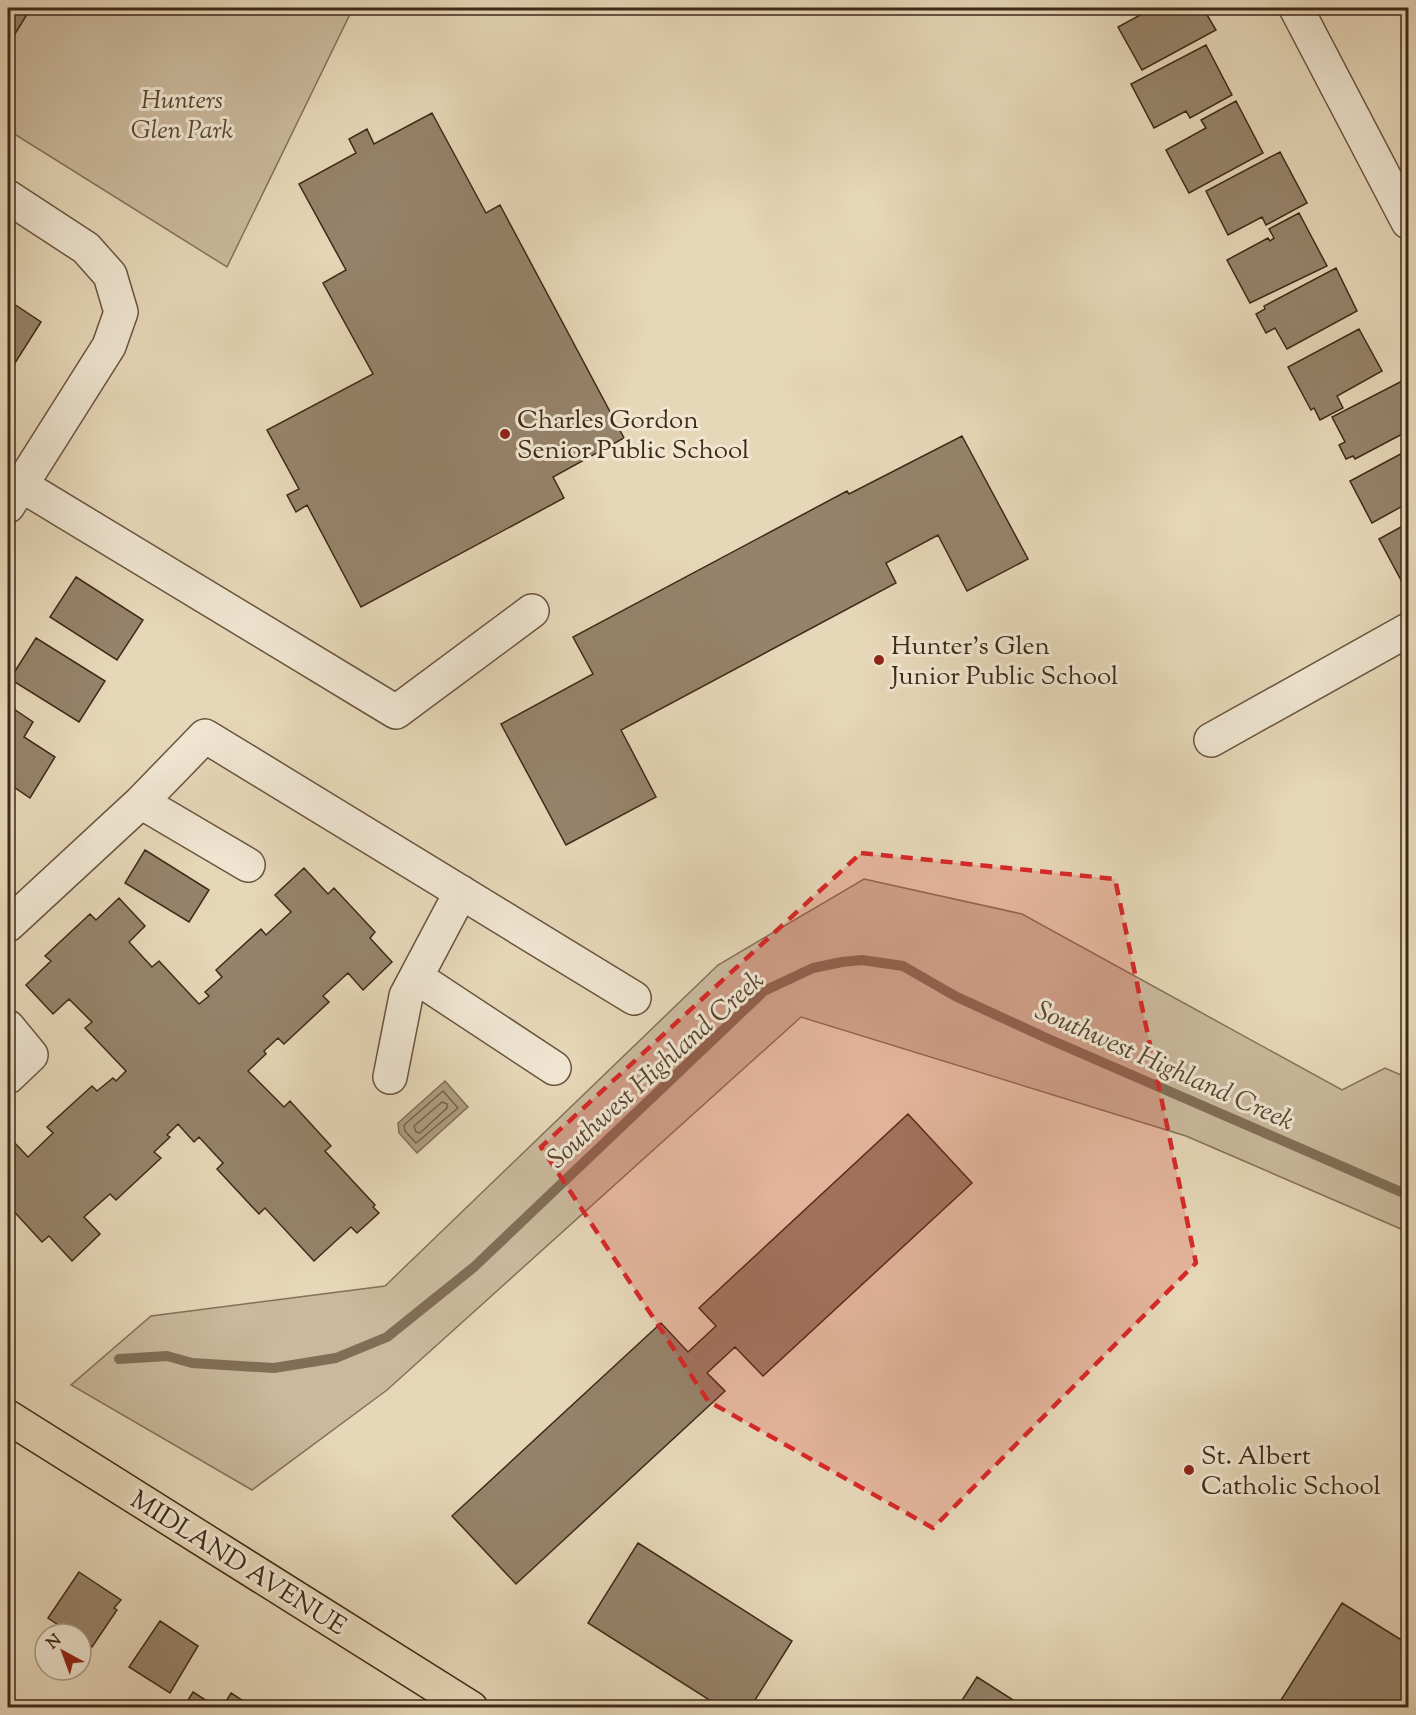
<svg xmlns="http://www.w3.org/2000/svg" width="1416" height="1715" viewBox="0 0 1416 1715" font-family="'Sorts Mill Goudy',serif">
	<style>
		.green { fill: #cab99d; stroke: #84715a; stroke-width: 1.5 }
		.water { fill: #ad9c81; stroke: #816e57; stroke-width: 1.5 }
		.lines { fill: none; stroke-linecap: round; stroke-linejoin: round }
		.shore { stroke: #76624c; stroke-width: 1.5 }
		.stream { stroke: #816e57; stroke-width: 10 }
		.building { fill: #96836b; stroke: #3f2917; stroke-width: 1.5 }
		.minor-casing { stroke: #69543f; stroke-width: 36 }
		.major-casing { stroke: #3f2917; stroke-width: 36 }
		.minor { stroke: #efe5d1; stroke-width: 33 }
		.major { stroke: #e6d7b8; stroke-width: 33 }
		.marked { fill: #d62828; fill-opacity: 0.2; stroke: #d62828; stroke-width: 4.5; stroke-dasharray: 12 8; stroke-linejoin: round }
		.poi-dot { fill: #8f2418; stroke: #efe5d1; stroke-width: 2 }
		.labels { text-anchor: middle; stroke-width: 6; stroke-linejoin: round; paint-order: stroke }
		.park-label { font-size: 26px; font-style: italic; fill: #5b4632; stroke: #efe5d1 }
		.poi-label { font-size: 26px; fill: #3f2917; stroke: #efe5d1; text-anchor: start }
		.street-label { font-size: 26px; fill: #3f2917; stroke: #efe5d1 }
		.water-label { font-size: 27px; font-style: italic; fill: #5a4632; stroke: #efe5d1 }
	</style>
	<rect width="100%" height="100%" fill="#e6d7b8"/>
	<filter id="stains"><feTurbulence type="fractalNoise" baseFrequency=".00333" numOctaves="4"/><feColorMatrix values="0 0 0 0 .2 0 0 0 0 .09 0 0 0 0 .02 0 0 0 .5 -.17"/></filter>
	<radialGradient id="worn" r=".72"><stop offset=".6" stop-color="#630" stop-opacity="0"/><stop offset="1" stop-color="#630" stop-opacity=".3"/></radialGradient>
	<!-- green -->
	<path class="green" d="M23,8H353L227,267L8,130V32Z
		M864,879L1022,914L1342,1090L1385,1068L1408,1078V1232L1186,1136L801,1017L387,1390L252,1490L71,1385L151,1316L385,1286L718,965Z"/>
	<!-- water -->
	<path class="water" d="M445,1081L468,1107L417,1153L399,1133L398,1123Z"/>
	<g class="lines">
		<!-- shore -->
		<path class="shore" d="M443,1091L458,1108L416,1143L405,1131L404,1125Z
			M442,1102L447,1104V1108L420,1133L416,1132L414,1126Z"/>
		<!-- stream -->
		<path class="stream" d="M119,1359L167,1356L192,1363L274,1368L336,1358L387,1337L474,1267L764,991L813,968L842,962L862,960L903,966L955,996L1044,1037L1408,1195"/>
	</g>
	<!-- building -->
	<path class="building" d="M8,8H31L8,45Z
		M1153,8H1203L1216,30L1142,70L1118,27Z
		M1206,45L1232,95L1190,118L1186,111L1154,128L1131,84Z
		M1236,101L1263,153L1189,193L1166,150L1206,128L1201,120Z
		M432,113L486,213L500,205L624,438L553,477L564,498L361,607L307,505L296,512L287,495L299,489L267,430L373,374L323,283L346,270L299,184L356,153L349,139L367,129L374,144Z
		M1280,152L1307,203L1266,225L1262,217L1228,235L1206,191Z
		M1299,213L1327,266L1250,303L1227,260L1268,238L1270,241L1274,238L1269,229Z
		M1336,268L1357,311L1287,349L1275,328L1266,333L1256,314L1265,309L1264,306Z
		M8,300L41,322L8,374Z
		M1359,329L1382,371L1337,396L1343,408L1320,420L1314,408L1311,410L1288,367Z
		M1404,380L1408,388V431L1355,459L1353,456L1346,459L1339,445L1345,442L1332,417Z
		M962,436L1028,559L967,591L938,535L886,563L896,583L621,730L656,797L566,845L501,724L593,674L573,637L847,491L849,494Z
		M1408,450V503L1372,523L1350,481Z
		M1408,523V578L1402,582L1379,539Z
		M76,577L143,620L117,660L50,617Z
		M36,638L105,681L79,722L10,679Z
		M8,705L33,722L24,737L55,757L30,798L8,783Z
		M145,850L209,890L189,922L125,883Z
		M304,868L328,894L334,888L375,932L370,938L392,962L363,990L348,973L323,996L329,1002L284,1044L278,1038L264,1051L266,1054L248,1071L284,1107L290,1101L331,1146L325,1151L375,1205L373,1207L379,1213L357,1233L351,1227L314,1261L265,1208L259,1214L217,1169L223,1163L199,1137L194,1142L178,1124L167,1135L170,1137L154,1152L161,1158L116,1200L110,1194L84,1217L100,1234L72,1261L49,1236L42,1242L8,1205V1146L13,1141L28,1157L53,1133L47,1127L92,1086L97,1091L113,1078L116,1081L126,1071L85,1028L92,1022L69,999L53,1014L26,985L51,961L45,956L90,914L96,920L119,898L145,926L129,942L152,967L159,961L199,1004L209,996L205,992L222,977L216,970L261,929L266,935L291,912L275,895Z
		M908,1114L972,1183L763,1376L735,1347L707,1373L725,1391L516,1584L452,1516L661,1323L688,1352L716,1326L699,1308Z
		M638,1543L792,1641L750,1708H722L588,1623Z
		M79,1572L121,1600L114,1608L117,1610L92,1647L81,1640V1634H72L48,1618Z
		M1342,1603L1403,1641L1408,1636V1708H1276Z
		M160,1621L198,1646L170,1693L129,1667Z
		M977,1677L1021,1705L1019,1708H957Z
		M193,1692L218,1708H183Z
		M231,1693L254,1708H222Z"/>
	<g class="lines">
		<defs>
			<path id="minor" d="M1296,8L1408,222
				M8,197L86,248L110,275L121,312L109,346L8,506
				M21,485L396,712L532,611
				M1211,740L1408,630
				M141,802L248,865
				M8,925L141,802L205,736L634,998
				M416,977L554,1068
				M8,1027L31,1055L8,1077
				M390,1077L406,996L461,892"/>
			<path id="major" d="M8,1417L471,1708"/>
		</defs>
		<!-- minor casing -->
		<use href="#minor" class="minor-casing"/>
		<!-- major casing -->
		<use href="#major" class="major-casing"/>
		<!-- minor -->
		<use href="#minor" class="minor"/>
		<!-- major -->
		<use href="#major" class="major"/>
	</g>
	<!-- marked area -->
	<path class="marked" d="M861,853L1115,879L1196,1263L933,1528L708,1401L541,1147Z"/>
	<!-- markers -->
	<g class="poi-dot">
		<circle cx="505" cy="434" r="6"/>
		<circle cx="879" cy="660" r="6"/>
		<circle cx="1189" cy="1470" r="6"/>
	</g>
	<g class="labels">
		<!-- park labels -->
		<g class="park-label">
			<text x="182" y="108">Hunters<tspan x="182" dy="30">Glen Park</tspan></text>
		</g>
		<!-- poi labels -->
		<g class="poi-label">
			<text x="517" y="428">Charles Gordon<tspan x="517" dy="30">Senior Public School</tspan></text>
			<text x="891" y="654">Hunter's Glen<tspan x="891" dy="30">Junior Public School</tspan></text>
			<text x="1201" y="1464">St. Albert<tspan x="1201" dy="30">Catholic School</tspan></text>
		</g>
		<!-- street labels -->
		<g class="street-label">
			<text transform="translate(239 1562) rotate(32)" y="9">MIDLAND AVENUE</text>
		</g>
		<!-- water labels -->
		<g class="water-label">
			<text transform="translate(1165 1065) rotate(24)" y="9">Southwest Highland Creek</text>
			<text transform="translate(655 1069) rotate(-42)" y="9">Southwest Highland Creek</text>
		</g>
	</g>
	<!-- margin -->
	<rect width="1416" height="1715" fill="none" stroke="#e6d7b8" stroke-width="30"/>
	<rect x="9" y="9" width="1398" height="1697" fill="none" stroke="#3f2917" stroke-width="3"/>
	<rect x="15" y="15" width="1386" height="1685" fill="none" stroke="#3f2917" stroke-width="1.5"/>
	<!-- north arrow -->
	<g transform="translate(63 1652) rotate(319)"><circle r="28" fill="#efe5d1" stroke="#a99a87" stroke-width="1.5"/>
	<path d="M0-4.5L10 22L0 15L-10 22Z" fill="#8f2418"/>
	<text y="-9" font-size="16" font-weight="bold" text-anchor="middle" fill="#3f2917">N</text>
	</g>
	<rect width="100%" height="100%" filter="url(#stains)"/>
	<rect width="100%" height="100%" fill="url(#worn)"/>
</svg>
